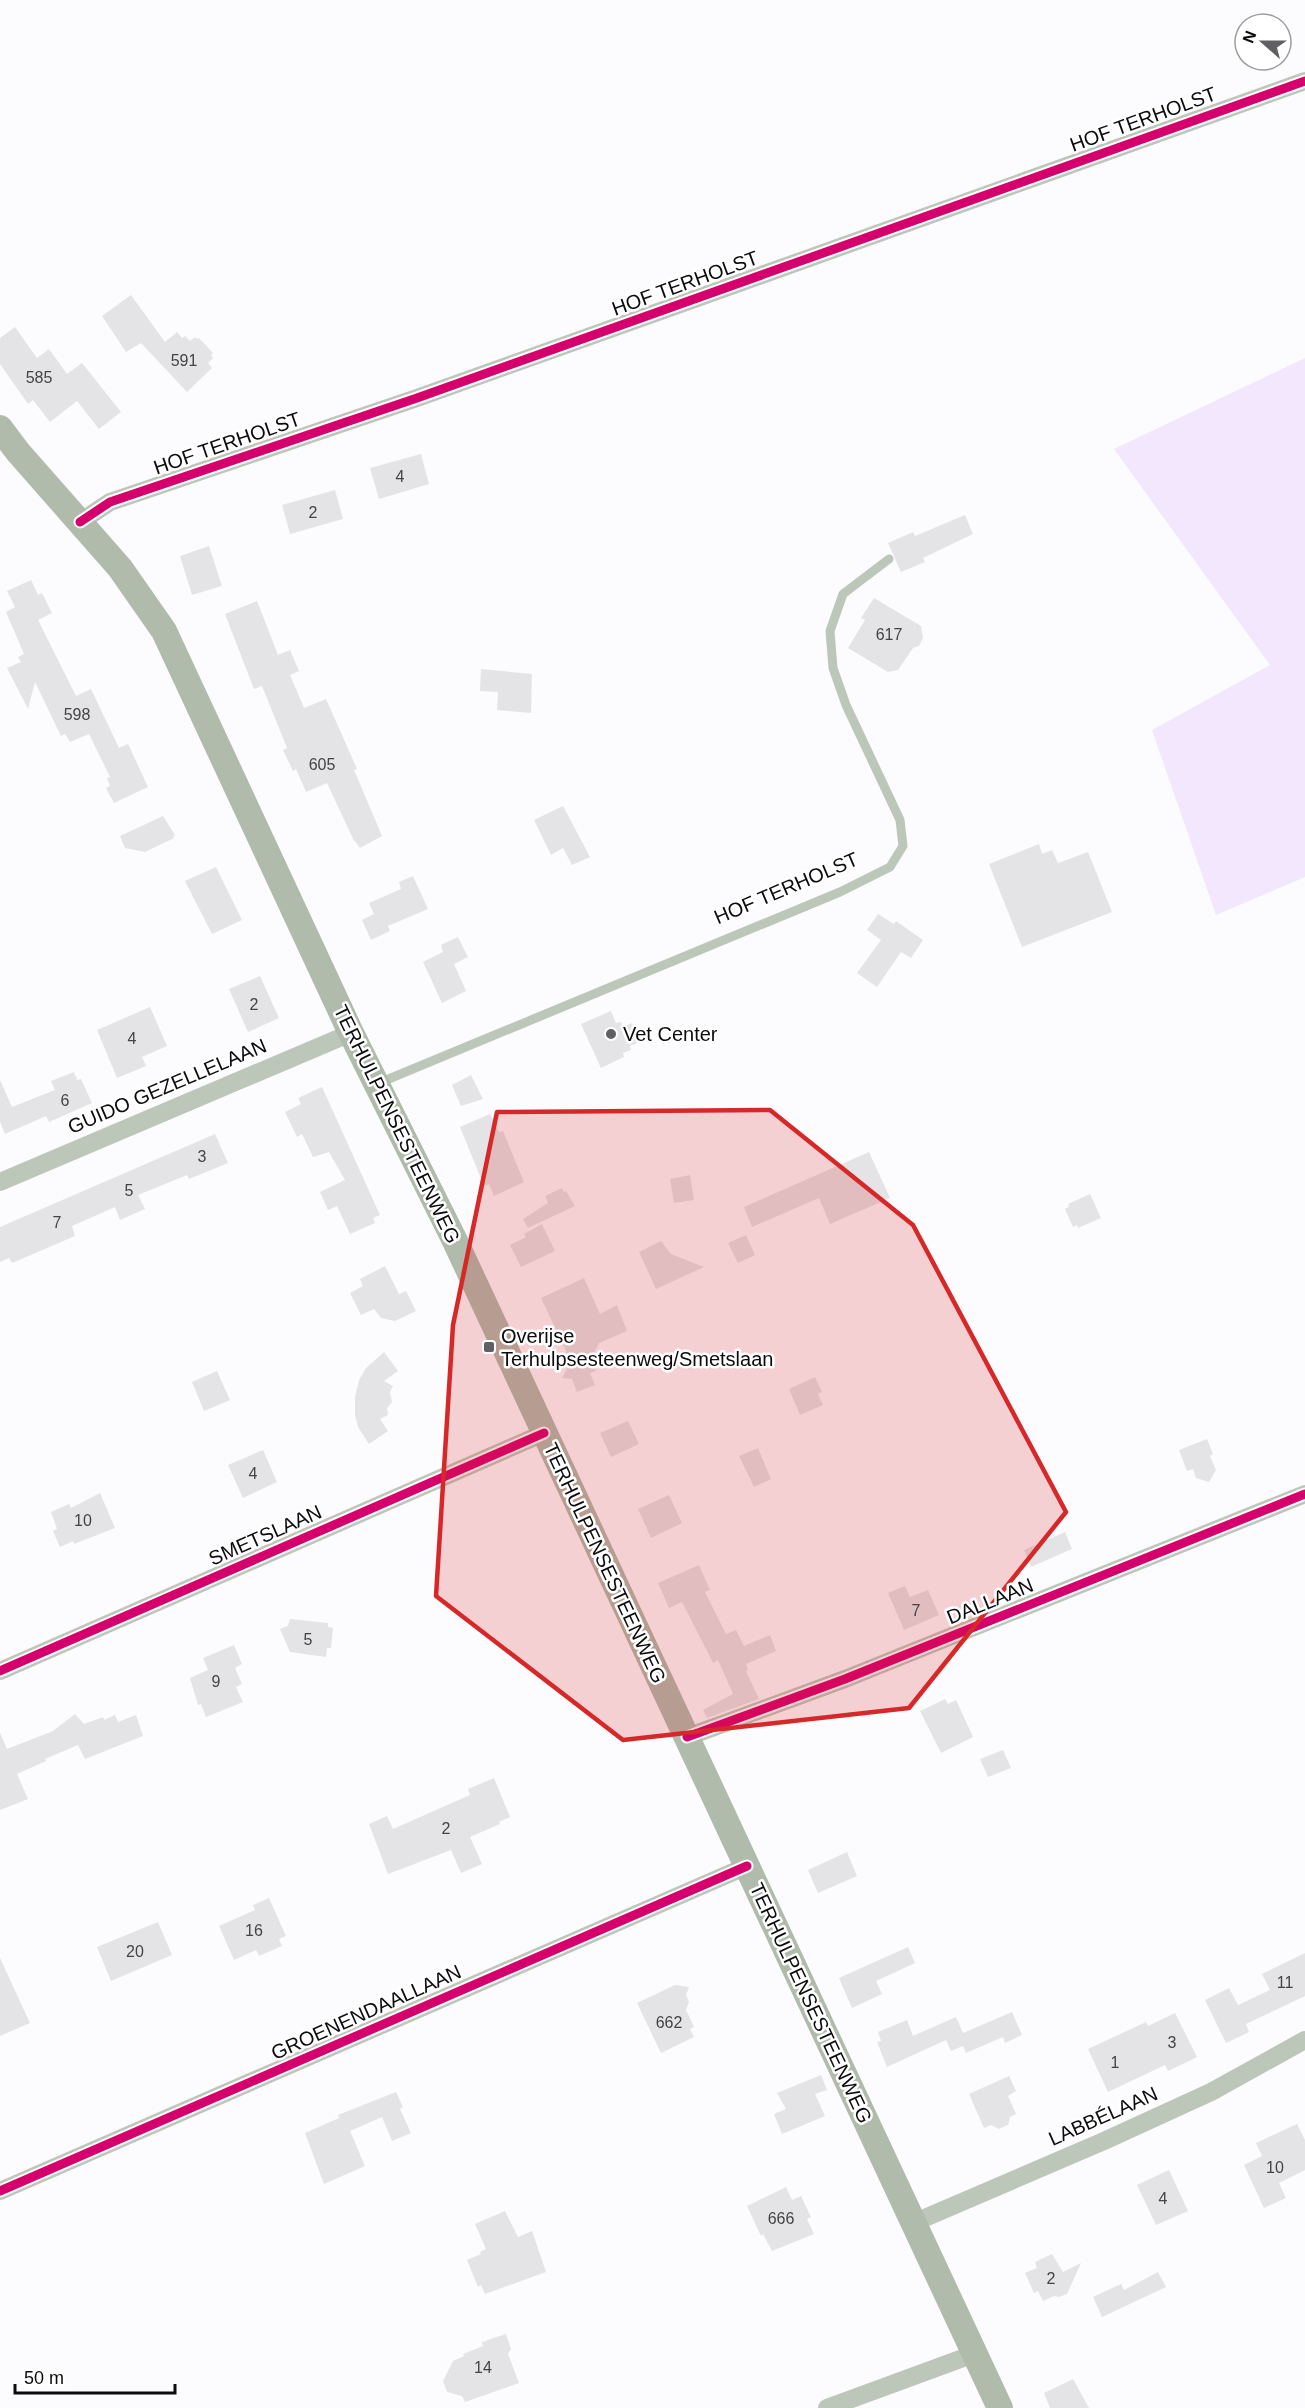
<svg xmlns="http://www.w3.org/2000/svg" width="1305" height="2408" viewBox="0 0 1305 2408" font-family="Helvetica,sans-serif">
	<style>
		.green { fill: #f2e7fd }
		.building { fill: #e4e3e6 }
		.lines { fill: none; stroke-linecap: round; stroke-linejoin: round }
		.lane { stroke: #bcc6b9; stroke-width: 9 }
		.street { stroke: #bcc6b9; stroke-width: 18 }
		.secondary { stroke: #b0bbac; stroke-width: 26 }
		.cycleway-casing { stroke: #fff; stroke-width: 13 }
		.cycleway { stroke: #d6006c; stroke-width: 9 }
		.marked { fill: #d62828; fill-opacity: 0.2; stroke: #d62828; stroke-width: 4.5; stroke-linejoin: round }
		.poi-dot { fill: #605f62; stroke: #fff; stroke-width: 2 }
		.labels { text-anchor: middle; stroke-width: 5; stroke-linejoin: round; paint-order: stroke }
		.number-label { font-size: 16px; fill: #444346 }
		.street-label { font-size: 20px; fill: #0c0b0e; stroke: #fff }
		.poi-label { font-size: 20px; fill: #0c0b0e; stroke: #fff; text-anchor: start }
	</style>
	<rect width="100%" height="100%" fill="#fcfbfe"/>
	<!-- green -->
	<path class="green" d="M1305,358V877L1216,915L1152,730L1270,665L1114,449Z"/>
	<!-- building -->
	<path class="building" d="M131,295L165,342L177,332L182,338L185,336L190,341L195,337L197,339L199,338L213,353L211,355L213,358L208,363L212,368L187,392L141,343L126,352L102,316Z
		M15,327L37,358L49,349L67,374L82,363L121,412L99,429L77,401L50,422L33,400L28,404L0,364V338Z
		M421,454L429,484L379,499L370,468Z
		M335,490L343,519L290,534L282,505Z
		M965,515L973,534L923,558L925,562L901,572L888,543L913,532L915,536Z
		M209,546L222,586L192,595L180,556Z
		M31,580L38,595L42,593L52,613L38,620L76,696L91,689L119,748L128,744L148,787L114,803L106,788L110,786L107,778L110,777L89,734L70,742L65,734L61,736L35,682L28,709L7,668L21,662L18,657L24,654L6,612L15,607L7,591Z
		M874,598L921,626L923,638L919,646L913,648L898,670L888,672L848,648L865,620L861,618Z
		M257,601L278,655L290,650L299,671L290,675L304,708L326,699L357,769L354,770L382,836L360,848L355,841H354L327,783L306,792L296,769L293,771L283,750L287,748L262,686L254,689L225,614Z
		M481,669L532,674L531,713L497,710L498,692L480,691Z
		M563,806L590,857L572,865L563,848L551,855L534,820Z
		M163,816L175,835L173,836L174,838L145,852L125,848L120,836Z
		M1039,844L1042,854L1052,850L1058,863L1088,852L1112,912L1022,947L989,864Z
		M216,867L242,920L212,934L185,881Z
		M413,876L428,909L388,926L390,931L371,940L362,920L374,914L369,903L401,889L399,882Z
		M878,914L894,924L896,921L923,940L911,958L901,952L877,987L857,973L881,940L867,930Z
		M458,937L468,957L454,964L466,991L442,1003L423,962L443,952L441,945Z
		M260,976L279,1018L248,1032L229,989Z
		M150,1007L167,1046L142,1057L146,1066L117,1078L97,1030Z
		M611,1011L616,1023L621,1022L623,1027L632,1023L640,1042L630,1046L631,1050L623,1053L624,1057L601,1068L581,1024Z
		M74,1072L77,1080L81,1079L92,1103L49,1122L46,1116L5,1134L0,1122V1080L12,1107L55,1090L51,1081Z
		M471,1075L483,1099L461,1106L452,1085Z
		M322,1087L380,1215L373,1218L375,1223L350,1234L337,1206L328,1210L320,1192L345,1180L329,1152L313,1157L302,1134L297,1137L285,1112L301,1104L298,1098Z
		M490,1114L499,1132L503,1131L524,1182L494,1196L489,1184L484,1186L460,1127Z
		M215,1134L228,1163L189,1179L187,1175L138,1195L145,1209L120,1220L115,1207L72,1226L75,1236L12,1263L9,1258L0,1262V1227Z
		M869,1152L890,1198L830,1224L819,1198L752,1227L744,1207Z
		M690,1175L694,1200L674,1203L670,1179Z
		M562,1188L564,1192L566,1191L575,1206L528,1228L523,1219L548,1203L545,1196Z
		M1090,1194L1101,1218L1078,1228L1077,1225L1073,1227L1065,1209L1069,1207L1068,1204Z
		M542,1224L555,1251L521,1267L510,1245L526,1237L524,1234Z
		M746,1235L755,1255L738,1263L728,1243Z
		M661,1241L671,1254L704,1267L656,1289L639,1252Z
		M385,1266L399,1294L406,1291L416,1311L395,1321L381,1318L374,1309L361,1315L350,1293L363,1286L360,1279Z
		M584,1278L600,1314L617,1305L627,1331L599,1343L591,1359L596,1371L590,1373L595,1385L577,1392L572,1379L562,1378L567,1369L562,1356L567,1353L541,1298Z
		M384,1352L398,1371L384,1381L393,1386L390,1392L392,1402L387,1408L388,1415L380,1419L388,1431L369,1444L358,1427L355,1415V1397L359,1380L366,1368Z
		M217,1371L230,1400L204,1411L192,1382Z
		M815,1377L822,1392L818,1394L823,1405L800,1415L789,1389Z
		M628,1421L639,1444L611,1457L600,1433Z
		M1207,1439L1213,1454L1210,1456L1216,1470L1209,1482L1196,1478L1193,1469L1187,1471L1179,1450Z
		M758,1448L771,1479L754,1487L739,1456Z
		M263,1450L277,1482L243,1498L228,1465Z
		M100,1493L115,1528L74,1544L73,1541L60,1547L53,1531L57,1529L51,1512L69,1504L71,1508Z
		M669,1495L682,1523L651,1538L638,1509Z
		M1065,1532L1072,1549L1031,1567L1024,1550Z
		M699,1565L710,1590L705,1592L726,1634L736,1630L744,1646L770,1635L776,1651L746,1664L748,1670L746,1671L759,1699L707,1718L703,1710L733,1694L718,1660L713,1663L682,1602L669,1608L658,1583Z
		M905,1586L910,1597L928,1590L939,1615L904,1630L888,1593Z
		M290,1619L328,1623V1627L333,1628L331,1648H327L326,1657L290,1652L280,1629L288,1626Z
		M234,1645L242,1664L235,1668L242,1684L236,1687L243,1702L206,1717L201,1704L198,1705L190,1678L208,1670L203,1658Z
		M945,1699L948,1704L956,1700L973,1737L941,1753L920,1711Z
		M75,1714L84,1724L103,1717L104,1720L115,1715L118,1722L136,1715L143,1736L85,1759L78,1745L45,1759L46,1761L17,1774L28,1799L0,1810V1733L7,1749L53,1731Z
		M1003,1750L1011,1768L988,1777L980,1759Z
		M494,1778L510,1817L499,1822L500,1824L470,1837L482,1864L461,1873L451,1850L388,1874L369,1824L387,1816L393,1829L470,1795L468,1789Z
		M847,1852L857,1876L818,1893L808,1870Z
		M269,1898L286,1936L279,1939L282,1946L259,1956L256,1950L234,1960L219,1926L255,1910L253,1905Z
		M158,1922L172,1955L111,1981L97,1947Z
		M908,1947L915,1963L876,1981L882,1994L852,2008L839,1978Z
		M1305,1953V1996L1246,2024L1249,2032L1226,2043L1205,2000L1229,1988L1238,2005L1270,1990L1262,1974Z
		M0,1958L30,2023L0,2036Z
		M675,1985L689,1987L686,1995L689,2002L686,2010L694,2027L690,2029L694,2037L661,2053L637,2003Z
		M1012,2012L1022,2035L1005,2043L1003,2037L966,2053L963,2046L951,2051L946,2040L887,2067L877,2042L881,2041L878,2032L907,2020L913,2036L956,2017L963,2033Z
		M1175,2013L1197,2057L1168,2071L1165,2065L1108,2092L1088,2049L1146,2022L1148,2026Z
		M821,2075L827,2090L815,2094L825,2116L782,2134L774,2114L786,2109L777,2093Z
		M1009,2076L1016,2091L1008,2096L1016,2114L1010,2117L1008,2125L999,2129L991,2125L984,2128L969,2094Z
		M396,2092L403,2107L400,2109L411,2133L392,2141L382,2117L350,2131L365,2166L324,2184L305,2133L339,2118L338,2115Z
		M1297,2124L1305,2140V2170L1279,2183L1286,2198L1264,2208L1244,2165L1262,2156L1256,2143Z
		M1169,2170L1188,2211L1156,2225L1137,2185Z
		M786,2187L792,2200L801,2196L811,2217L807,2219L814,2234L772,2251L763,2234L761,2236L747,2206Z
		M505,2211L518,2237L532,2231L546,2272L485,2294L481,2285L478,2287L467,2260L481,2254L480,2252L486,2249L475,2224Z
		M1052,2254L1063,2272L1081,2263L1067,2294L1059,2297L1054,2296L1043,2301L1038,2291L1034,2293L1025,2273L1037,2268L1035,2262Z
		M1158,2272L1166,2287L1102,2317L1093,2297L1121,2284L1124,2290Z
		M506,2334L511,2349L508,2354L519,2383L465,2402L462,2396L447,2392L443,2381L453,2361L464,2356L463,2354L483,2346L482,2342Z
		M1073,2379L1089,2408H1050L1044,2393Z"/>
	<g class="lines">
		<!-- lane -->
		<path class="lane" d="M379,1083L840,892L890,867L903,846L900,820L846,705L833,668L830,631L843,594L889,559"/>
		<!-- street -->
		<path class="street" d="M80,522L110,502L417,398L1305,81
			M0,1182L351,1033
			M0,1671L544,1433
			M687,1737L845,1679L1305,1494
			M0,2191L747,1866
			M913,2223L1104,2141L1211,2092L1305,2040
			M827,2408L974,2354"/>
		<!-- secondary -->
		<path class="secondary" d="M0,428L18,452L120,568L164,631L351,1033L455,1241L1000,2408"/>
		<defs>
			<path id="cycleway" d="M80,522L110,502L417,398L1305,81
				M0,1671L544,1433
				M687,1737L845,1679L1305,1494
				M0,2191L747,1866"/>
		</defs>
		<!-- cycleway casing -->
		<use href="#cycleway" class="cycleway-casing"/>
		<!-- cycleway -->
		<use href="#cycleway" class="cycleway"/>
	</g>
	<!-- marked area -->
	<path class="marked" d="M770,1110L913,1225L1066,1512L909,1708L623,1740L436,1596L453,1325L497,1112Z"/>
	<!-- markers -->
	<g class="poi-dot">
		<circle cx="611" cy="1034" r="6"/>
		<rect x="483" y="1341" width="12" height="12" rx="3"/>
	</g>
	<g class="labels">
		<!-- number labels -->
		<g class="number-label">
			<text x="184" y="366">591</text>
			<text x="39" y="383">585</text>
			<text x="400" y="482">4</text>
			<text x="313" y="518">2</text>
			<text x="889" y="640">617</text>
			<text x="77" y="720">598</text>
			<text x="322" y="770">605</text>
			<text x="254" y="1010">2</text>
			<text x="132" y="1044">4</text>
			<text x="65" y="1106">6</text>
			<text x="202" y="1162">3</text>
			<text x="129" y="1196">5</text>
			<text x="57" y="1228">7</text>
			<text x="253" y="1479">4</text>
			<text x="83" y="1526">10</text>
			<text x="916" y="1616">7</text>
			<text x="308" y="1645">5</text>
			<text x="216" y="1687">9</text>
			<text x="446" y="1834">2</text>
			<text x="254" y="1936">16</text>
			<text x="135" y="1957">20</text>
			<text x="1285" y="1988">11</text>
			<text x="669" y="2028">662</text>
			<text x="1172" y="2048">3</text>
			<text x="1115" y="2068">1</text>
			<text x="1275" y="2173">10</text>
			<text x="1163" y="2204">4</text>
			<text x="781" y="2224">666</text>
			<text x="1051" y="2284">2</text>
			<text x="483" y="2373">14</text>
		</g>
		<!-- street labels -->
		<g class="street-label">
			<text transform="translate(1143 119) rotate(-20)" y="7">HOF TERHOLST</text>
			<text transform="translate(685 283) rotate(-20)" y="7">HOF TERHOLST</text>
			<text transform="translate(227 443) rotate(-19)" y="7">HOF TERHOLST</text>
			<text transform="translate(786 888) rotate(-23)" y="7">HOF TERHOLST</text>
			<text transform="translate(167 1086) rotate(-23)" y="7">GUIDO GEZELLELAAN</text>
			<text transform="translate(397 1124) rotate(64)" y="7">TERHULPENSESTEENWEG</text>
			<text transform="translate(265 1535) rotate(-24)" y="7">SMETSLAAN</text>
			<text transform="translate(605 1563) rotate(65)" y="7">TERHULPENSESTEENWEG</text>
			<text transform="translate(990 1601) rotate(-22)" y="7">DALLAAN</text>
			<text transform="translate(811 2003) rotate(65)" y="7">TERHULPENSESTEENWEG</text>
			<text transform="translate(366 2012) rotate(-24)" y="7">GROENENDAALLAAN</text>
			<text transform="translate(1103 2116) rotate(-24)" y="7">LABBÉLAAN</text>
		</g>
		<!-- poi labels -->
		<g class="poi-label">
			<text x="623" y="1041">Vet Center</text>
			<text x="501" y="1343">Overijse<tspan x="501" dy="23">Terhulpsesteenweg/Smetslaan</tspan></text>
		</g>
	</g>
	<!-- north arrow -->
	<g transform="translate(1263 42) rotate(291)"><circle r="28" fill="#ffffff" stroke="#9e9d9f" stroke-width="1.5"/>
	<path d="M0-4.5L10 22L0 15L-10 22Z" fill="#605f62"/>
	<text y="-9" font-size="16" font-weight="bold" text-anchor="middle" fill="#0c0b0e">N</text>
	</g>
	<!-- scale -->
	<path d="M15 2384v9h160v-9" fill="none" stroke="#0c0b0e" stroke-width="3"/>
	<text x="24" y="2384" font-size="18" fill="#0c0b0e" stroke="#ffffff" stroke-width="4.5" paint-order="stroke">50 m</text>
</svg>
